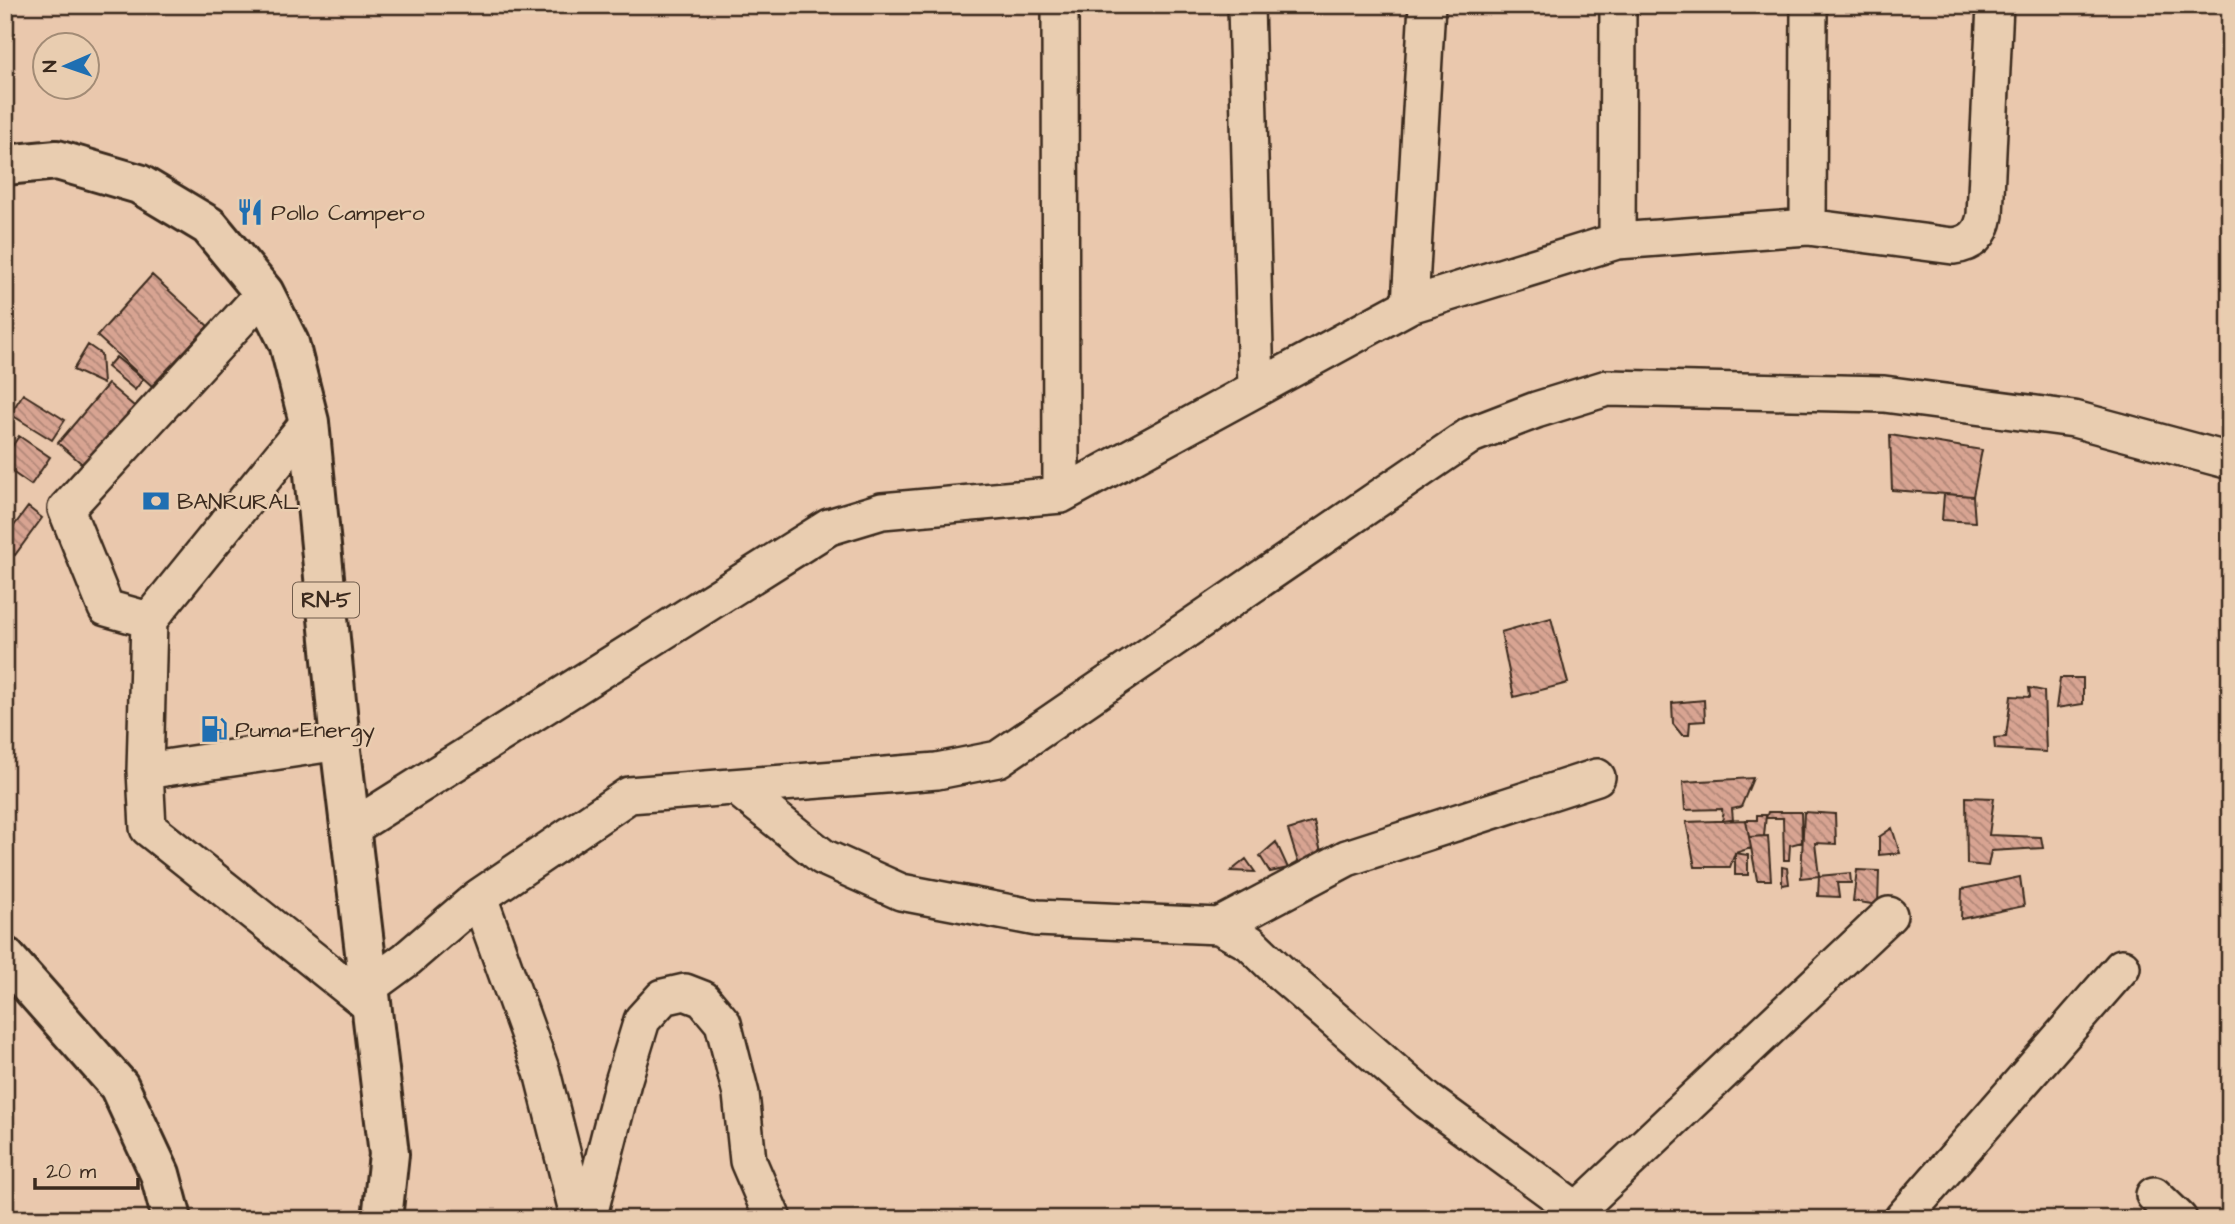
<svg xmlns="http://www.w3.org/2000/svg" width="2235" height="1224" viewBox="0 0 2235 1224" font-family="'Architects Daughter',sans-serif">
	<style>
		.building { fill: url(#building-back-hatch); stroke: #3b2a1e; stroke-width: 2 }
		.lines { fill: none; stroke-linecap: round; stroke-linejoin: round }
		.street-casing { stroke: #3b2a1e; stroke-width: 40 }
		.primary-casing { stroke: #3b2a1e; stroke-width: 44 }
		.street { stroke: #e9cdb0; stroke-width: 35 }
		.primary { stroke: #e9cdb0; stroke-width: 38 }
		.labels { text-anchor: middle; stroke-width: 5; stroke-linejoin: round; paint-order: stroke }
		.shield { fill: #e9cdb0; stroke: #6f5b4a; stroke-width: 2 }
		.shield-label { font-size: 21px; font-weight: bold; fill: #3b2a1e }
		.poi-label { font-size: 23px; fill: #3b2a1e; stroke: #e9cdb0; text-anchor: start }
	</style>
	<defs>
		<pattern id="building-back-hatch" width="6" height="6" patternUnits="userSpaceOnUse" patternTransform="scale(1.75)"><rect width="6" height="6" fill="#d8a492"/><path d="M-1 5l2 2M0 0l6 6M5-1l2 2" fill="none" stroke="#b08677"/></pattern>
	</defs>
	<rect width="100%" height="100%" fill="#eac8ad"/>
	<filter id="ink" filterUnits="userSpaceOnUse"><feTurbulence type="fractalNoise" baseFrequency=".0143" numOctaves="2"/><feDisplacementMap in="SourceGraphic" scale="14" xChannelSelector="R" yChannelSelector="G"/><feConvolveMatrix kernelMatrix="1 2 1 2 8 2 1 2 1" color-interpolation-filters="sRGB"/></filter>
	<g filter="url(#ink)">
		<!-- building -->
		<path class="building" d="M152,275L208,326L152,386L97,336Z
			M88,345L101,354L103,384L73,370Z
			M116,357L143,379L135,390L107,367Z
			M108,384L146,416L95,475L58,443Z
			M23,394L65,420L52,440L10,414Z
			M1890,435L1982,450L1973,496L1892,490Z
			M19,436L50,457L31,485L5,467V457Z
			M1944,494L1973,496L1975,522L1942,520Z
			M28,507L42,518L15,555L5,548V538Z
			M1551,618L1568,683L1514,697L1501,632Z
			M2060,678H2083V704L2056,708Z
			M2029,688L2044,691L2046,752L1995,749L1994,738L2006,737L2011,696L2030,697Z
			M1704,700L1705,721L1690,722L1689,735H1682L1673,724L1672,703Z
			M1753,778L1741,807L1732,809L1733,820L1723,821L1722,809L1685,810L1683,782Z
			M1966,797L1994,798L1989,835L2041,837L2043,848L1991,851L1988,866L1967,864Z
			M1768,812H1801L1802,842L1790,845L1789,860H1784L1783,818H1766Z
			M1804,812L1835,814L1836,844L1815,843L1819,876L1801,878Z
			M1757,815H1766L1764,836L1749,837L1746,820H1757Z
			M1746,820L1751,848L1735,853L1730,867H1695L1686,822Z
			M1314,822L1323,861L1299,865L1288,830Z
			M1892,828L1900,853L1879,855V837Z
			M1768,836L1771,880H1757L1749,837Z
			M1276,842L1288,868L1270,872L1260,856Z
			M1735,853L1748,855V875H1735Z
			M1246,859L1255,872L1231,871Z
			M1782,867L1787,868L1789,884L1782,885Z
			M1857,870L1879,871L1878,905L1853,901Z
			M1850,873L1851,883H1837L1839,897L1818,896L1819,876Z
			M2020,877L2024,906L1961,919L1962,889Z"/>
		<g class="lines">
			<defs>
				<path id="street" d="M1060,5L1061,495
					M1246,5L1256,389
					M1808,227L1809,5
					M1617,241L1618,5
					M1410,305L1427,5
					M309,422L149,620L145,771L148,828L371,1006
					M149,620L106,608L66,509L264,293
					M145,771L340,742
					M736,787L823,857L901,892L1037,918L1219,926L1250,943L1281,973L1428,1101L1589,1219
					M350,829L829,527L882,511L1061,495L1410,305L1617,241L1808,227L1953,246C1972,244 1982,234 1985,215L1995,5
					M479,897L542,1072L579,1219
					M1219,926L1347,858L1597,777
					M369,987L407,959L479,897L629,795L937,771L998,759L1471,435L1536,410L1607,388L1884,394L2074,419L2230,461
					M2154,1195L2179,1219
					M1577,1210L1889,915
					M588,1219L623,1082L642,1020L663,997L685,992L703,999L723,1023L741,1094L748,1161L773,1219
					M1902,1219L2122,967"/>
				<path id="primary" d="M5,165L57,160L139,184L209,226L264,293L289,343L309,422L340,742L389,1154L382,1219
					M5,957L119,1086L160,1174L172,1219"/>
			</defs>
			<!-- street casing -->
			<use href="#street" class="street-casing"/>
			<!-- primary casing -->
			<use href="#primary" class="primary-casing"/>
			<!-- street -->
			<use href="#street" class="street"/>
			<!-- primary -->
			<use href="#primary" class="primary"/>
		</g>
	</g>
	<!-- icons -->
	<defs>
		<symbol id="restaurant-bare" viewBox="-9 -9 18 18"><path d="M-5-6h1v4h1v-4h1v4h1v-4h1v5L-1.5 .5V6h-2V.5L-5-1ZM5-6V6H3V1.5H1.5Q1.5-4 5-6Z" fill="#1f6fb2" stroke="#e9cdb0" stroke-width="2.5" paint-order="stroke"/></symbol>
		<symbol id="bank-bare" viewBox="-9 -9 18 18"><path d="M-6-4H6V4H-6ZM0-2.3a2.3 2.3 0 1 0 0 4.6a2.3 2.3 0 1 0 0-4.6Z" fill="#1f6fb2" stroke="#e9cdb0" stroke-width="2.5" paint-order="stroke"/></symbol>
		<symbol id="fuel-bare" viewBox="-9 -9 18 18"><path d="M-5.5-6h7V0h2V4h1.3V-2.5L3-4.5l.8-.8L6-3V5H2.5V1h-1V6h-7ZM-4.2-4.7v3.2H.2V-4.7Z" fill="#1f6fb2" stroke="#e9cdb0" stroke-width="2.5" paint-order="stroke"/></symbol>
	</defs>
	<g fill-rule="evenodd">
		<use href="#restaurant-bare" x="231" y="193" width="38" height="38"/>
		<use href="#bank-bare" x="137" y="482" width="38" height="38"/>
		<use href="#fuel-bare" x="195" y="710" width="38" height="38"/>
	</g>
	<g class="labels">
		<!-- shield labels -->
		<rect class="shield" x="293" y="582.5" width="66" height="35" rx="5"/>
		<g class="shield-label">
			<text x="326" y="607">RN-5</text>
		</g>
		<!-- poi labels -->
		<g class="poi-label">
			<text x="271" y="220">Pollo Campero</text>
			<text x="177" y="509">BANRURAL</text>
			<text x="235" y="737">Puma Energy</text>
		</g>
	</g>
	<!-- margin -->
	<rect width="2235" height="1224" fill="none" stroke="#e9cdb0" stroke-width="28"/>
	<rect x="14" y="14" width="2207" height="1196" fill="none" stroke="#3b2a1e" stroke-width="2.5" filter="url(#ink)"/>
	<!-- north arrow -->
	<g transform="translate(66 66) rotate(268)"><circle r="33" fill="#e9cdb0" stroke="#a38c76" stroke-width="2"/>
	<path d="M0-5L12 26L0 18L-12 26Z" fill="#1f6fb2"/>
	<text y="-10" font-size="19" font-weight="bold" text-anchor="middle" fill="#3b2a1e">N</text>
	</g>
	<!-- scale -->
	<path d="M35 1178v10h103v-10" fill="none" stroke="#3b2a1e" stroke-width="3.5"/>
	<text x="46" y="1178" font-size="21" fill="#3b2a1e" stroke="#e9cdb0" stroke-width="5" paint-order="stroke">20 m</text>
</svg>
